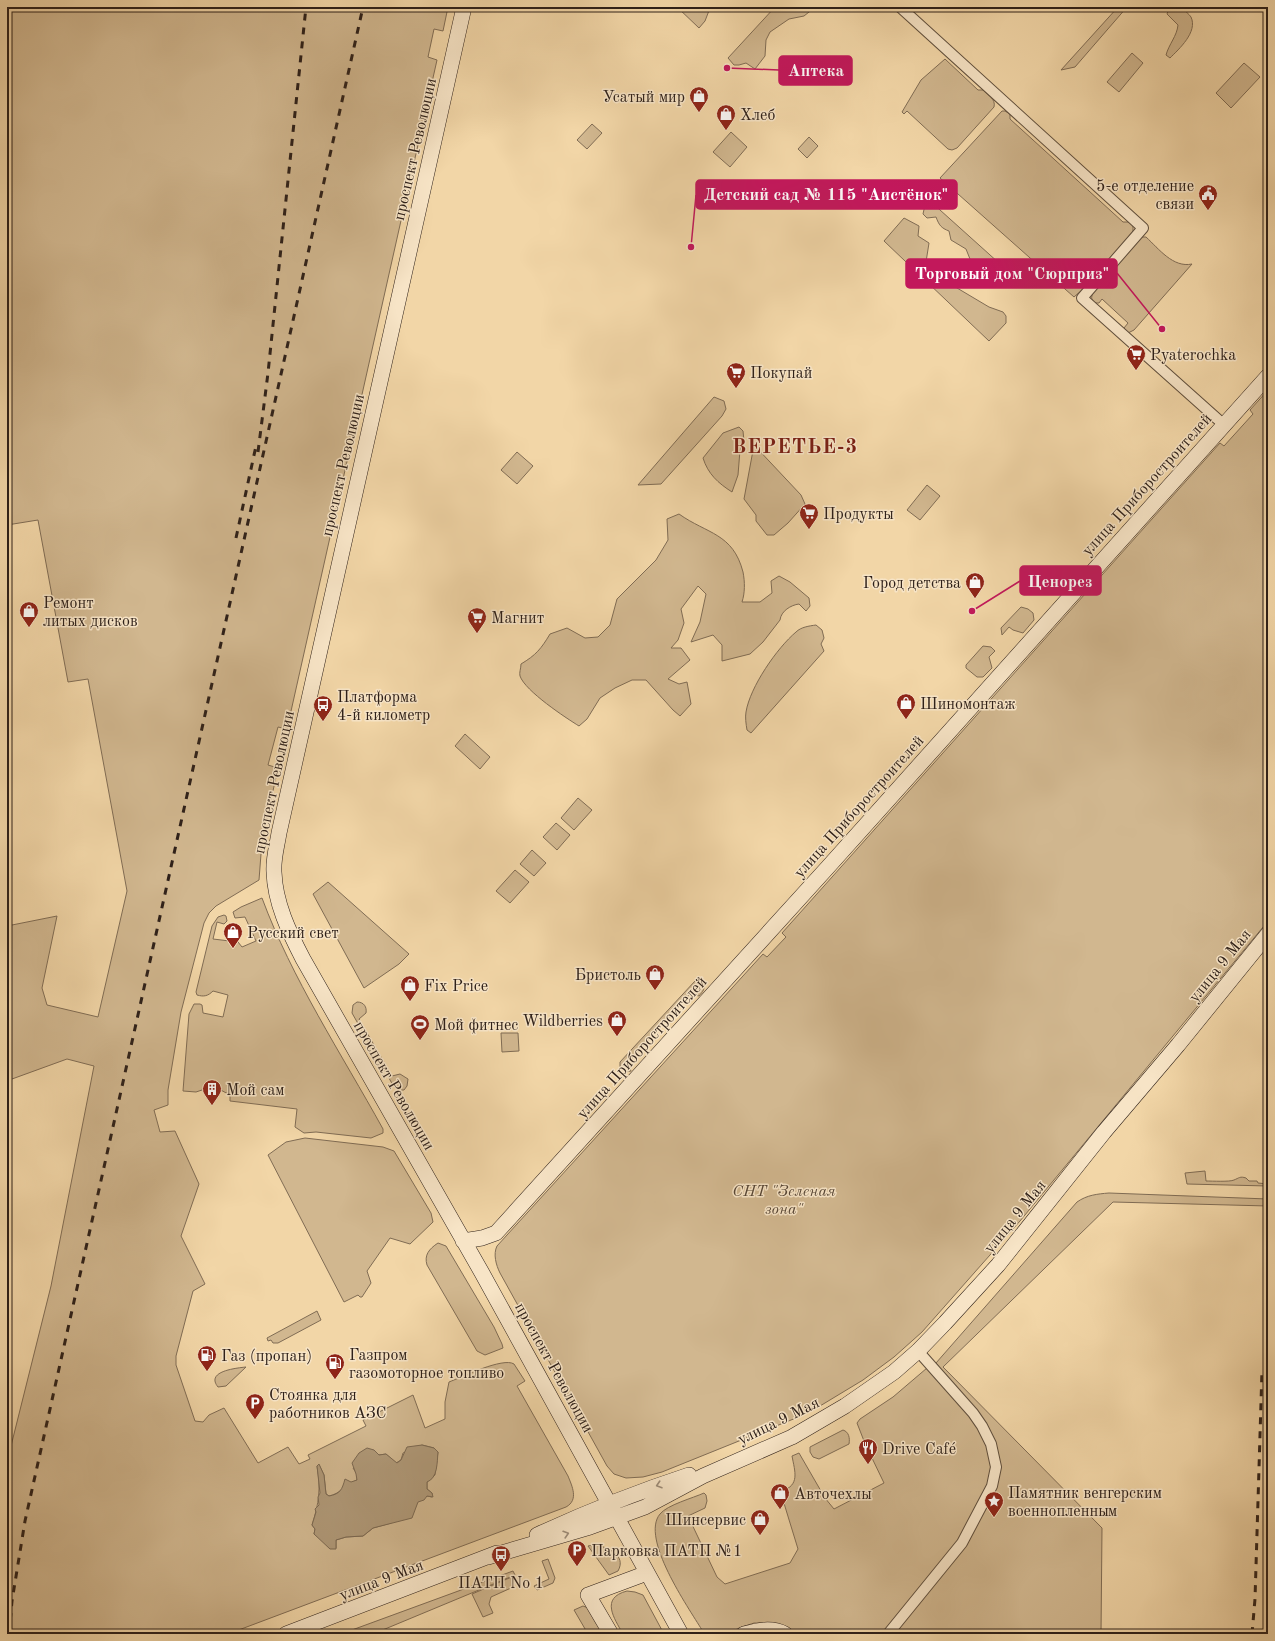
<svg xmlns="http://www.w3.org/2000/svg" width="1275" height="1641" viewBox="0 0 1275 1641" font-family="'Old Standard TT',serif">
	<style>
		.green { fill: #d1b78f; stroke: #806c54; fill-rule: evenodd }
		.water { fill: #af9877; stroke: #7b6851 }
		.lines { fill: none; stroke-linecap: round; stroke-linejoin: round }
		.street-casing { stroke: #5f4e3c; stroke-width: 12 }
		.secondary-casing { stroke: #2e2019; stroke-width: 16 }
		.street { stroke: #f7e4c6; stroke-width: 10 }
		.secondary { stroke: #f7e4c6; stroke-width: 15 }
		.rail { stroke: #2e2019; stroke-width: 3; stroke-dasharray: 7 7; stroke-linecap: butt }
		.oneway { stroke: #9d8c78 }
		.labels { text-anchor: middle; stroke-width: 3; stroke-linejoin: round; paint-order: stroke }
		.poi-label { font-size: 16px; fill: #2e2019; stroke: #f7e4c6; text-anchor: start }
		.street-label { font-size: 16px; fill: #2e2019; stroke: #f7e4c6 }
		.park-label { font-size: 16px; font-style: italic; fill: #574636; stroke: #f7e4c6 }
		.district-label { font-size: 20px; font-weight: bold; letter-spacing: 1px; fill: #7a1f14; stroke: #f7e4c6 }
		.leader { fill: none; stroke: #c2185b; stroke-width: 1.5 }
		.callout-dot { fill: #c2185b; stroke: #f7e4c6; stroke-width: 1.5 }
		.callout { fill: #c2185b; stroke: #c2185b; stroke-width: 1.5 }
		.callout-label { font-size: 17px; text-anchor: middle; font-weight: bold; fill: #fff }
	</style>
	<rect width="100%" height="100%" fill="#f2d6a7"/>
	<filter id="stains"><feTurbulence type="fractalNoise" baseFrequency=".005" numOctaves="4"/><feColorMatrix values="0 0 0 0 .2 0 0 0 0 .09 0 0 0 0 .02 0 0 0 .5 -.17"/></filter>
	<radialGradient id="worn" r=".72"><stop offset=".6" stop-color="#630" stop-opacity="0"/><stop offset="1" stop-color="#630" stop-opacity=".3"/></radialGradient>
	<!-- green -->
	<path class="green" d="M7,7H448L443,31L434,29L428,57L437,60L287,729L278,727L268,765L278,768L262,841L259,880L216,906L209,913L204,923L181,1012L168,1090V1105L154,1110L160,1132L175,1131L199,1184L181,1236L205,1284L193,1291L176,1356V1365L195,1421L203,1422L209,1415L224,1408L258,1463L288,1447L299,1464L310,1459L308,1455L366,1426L363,1420L413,1395L425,1428L445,1419V1402L449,1382C462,1377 503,1357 514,1364L525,1381L517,1386L568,1476C572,1486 579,1500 566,1507L228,1634H7V1462L51,1286L94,1066L67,1059L12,1079H7V926L57,916L42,988L47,1005L98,1017L127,891L88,679L68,682L38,520L7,525ZM422,1445L434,1448L438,1452L435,1475L427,1482V1489L432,1493V1497L427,1496L417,1501L391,1523L373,1528L363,1536L346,1537L336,1540V1548L314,1534L315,1529L312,1525C319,1503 321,1489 317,1466L319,1465L324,1475L326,1494L329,1496C340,1494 346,1484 357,1480V1474L353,1468L374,1450L379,1455L386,1454L396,1463L401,1460L403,1453Z
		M677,7H709L710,8L705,21L699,28Z
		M775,7L814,8L804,16L789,19L770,32L766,40L765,56L755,69L746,63L739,65H734L728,58Z
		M1118,7H1127L1075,67L1061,70Z
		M1182,8C1185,11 1189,14 1191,17C1198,32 1179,49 1170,58L1166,55C1169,44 1177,36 1178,25L1167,14L1168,11Z
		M1132,53L1143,63L1119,92L1107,82Z
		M945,59L978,90H983C988,95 996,99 994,107L957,148L952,150L948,149L907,111L904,114L902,112L921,80Z
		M1244,63L1260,77L1231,108L1216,93Z
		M1002,111H1005L1010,114V119L1123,222H1129L1133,225V232L1083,289L1074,297L940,178Z
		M592,124L602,133L587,149L577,140Z
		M731,132L747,147L730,167L713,152Z
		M809,137L818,146L807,158L798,149Z
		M930,201L1019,281L1009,285L999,279H992L985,283H978C973,278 971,272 966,267L970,259L966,249L951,240L949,231C941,228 939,225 936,217L927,218L923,214L925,205Z
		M904,218L919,226L918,236L929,243L926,262L952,285L989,307L1003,312L1006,316V323L989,341L884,241Z
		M1141,237H1146C1159,249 1173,268 1192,264L1134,330L1128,333L1124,328L1128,323L1102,299L1099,303H1095C1091,300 1091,297 1093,293Z
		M1268,390V921L1020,1221L922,1332L894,1357L863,1380L815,1409L796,1418L662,1472L643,1477L626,1478L614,1474L607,1466L500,1273C496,1265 493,1254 497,1246L763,954L767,957L786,937L782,933L1220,443L1224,446L1253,414L1250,410Z
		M714,397L724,401L726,409L722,416L661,484L638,485Z
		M739,427L743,431L744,441L740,450L738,475L732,492C718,483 708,474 703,458L723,433Z
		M754,445L801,495L805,504L788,523L774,535H767L756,521V515L744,499Z
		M517,452L533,466L517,484L501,470Z
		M927,485L940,496L920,520L907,510Z
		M679,514C707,534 733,533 743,572C745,582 745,593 742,602H760L772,593L771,581L779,576L790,582L809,598L810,606L806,611L799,604C791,605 781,611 780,620L763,642L750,654L722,661V645L713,635L691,642L700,622L706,594L698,586L681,609L684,623L678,640L671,648H681L690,660L668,679L679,684L687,682L691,704L680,716L673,710L646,680H632L615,688L600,698L587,719L579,726C566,718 525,691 520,676C519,673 521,668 521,664C536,655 541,649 550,634L567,628L585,638L598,637L610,625L617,599L656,560L668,540L667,519Z
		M1021,607L1028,609L1033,613L1034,620L1023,633L1013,630L1009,627L1002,635L1001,628Z
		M816,625L822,630L824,638L821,644L824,651L751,733L747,730C746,724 745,717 746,712C750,687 777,648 796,632C801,627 809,626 816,625Z
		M983,646L991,647L995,651L989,657L992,668L983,677H977L966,668V665Z
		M465,734L490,757L480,769L455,746Z
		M578,798L592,810L574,830L561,818Z
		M556,823L570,835L557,850L543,837Z
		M532,850L546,863L534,876L520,864Z
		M515,870L529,882L510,903L496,891Z
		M328,882L409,954L399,964L364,988L313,894Z
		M262,898C292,979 341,1053 383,1129V1133L371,1138L316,1132L304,1133L295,1127L297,1109L230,1101V1095L217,1088H208L196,1092L183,1091L189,1014L194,1004H200L202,1005L203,1013L223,1017L228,995L213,991C208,996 204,997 197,995L196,992L212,926L218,917L224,915L226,916L227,921L224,924L217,922L213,939L238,942L242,947L256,941L245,917L235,918L233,912L241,907Z
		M695,981L702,983C706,989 703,991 699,996L690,994L628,1063L631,1071L626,1072L620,1068V1062Z
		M357,1002C364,1002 367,1007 366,1013L359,1019L392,1076L400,1074L408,1079L407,1086L404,1090H399L394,1087L352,1013L353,1005Z
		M501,1033H518L519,1051L502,1052Z
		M305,1138L383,1147L394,1151L431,1213L433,1222L410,1244L390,1238L367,1271L371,1283L362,1297H360L358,1295L344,1302L268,1155L286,1142Z
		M1205,1171L1206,1181C1212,1181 1230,1182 1234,1180C1239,1178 1240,1176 1246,1178L1249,1181H1257L1258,1183L1268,1184V1186L1187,1184L1185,1173Z
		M1109,1193L1268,1199V1206L1113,1202L943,1367L1102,1528L1101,1634H892L965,1544L993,1488V1442L936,1363L1077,1202C1087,1195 1097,1194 1109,1193Z
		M438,1243L446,1246L494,1327L502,1344L503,1348L485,1355L477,1351L427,1265C424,1255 429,1249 438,1243Z
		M317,1311L321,1320L278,1343H273L271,1340L268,1341L267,1338Z
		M246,1367L226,1386L218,1387C205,1371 237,1368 246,1367Z
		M927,1368L979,1427L992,1461L991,1477L960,1540L884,1634H798L783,1626L769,1623H754L739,1628L728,1634H708L702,1630C688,1607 640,1538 660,1514C667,1505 693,1498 704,1493L706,1495L707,1501L705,1508L688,1516L717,1577L725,1584L790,1563L798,1549L783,1500L782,1491C800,1485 795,1472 792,1456L799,1453L825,1498L834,1509L884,1483L871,1456L874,1454L871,1443L864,1441L857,1423L860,1419L893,1397Z
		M843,1430C849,1432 850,1438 849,1444L819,1459L813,1457L810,1452V1447Z
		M593,1545C607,1546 627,1555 618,1571L609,1575L588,1546Z
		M548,1559L555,1578L553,1583L537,1590L534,1586L549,1579L542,1561Z
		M513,1571L515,1575L373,1634H341Z
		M514,1576L516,1581L512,1583L511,1588L491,1597L489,1604L493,1613L483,1617L472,1594Z
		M627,1591L635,1592L643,1595L664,1634H623C614,1618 600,1598 627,1591Z
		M583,1606L588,1608L604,1634H588L574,1610Z"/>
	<!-- water -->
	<path class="water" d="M422,1445L434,1448L438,1452C437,1462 438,1478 427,1482V1489L432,1493L433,1497L427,1496L424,1500L418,1502L412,1518L373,1528L363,1536L346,1537L336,1540V1549H330L314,1534L315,1529L312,1525L316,1512L315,1509L319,1505L318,1497L320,1493L317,1466L319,1464L324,1475L326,1494L329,1496C340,1494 342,1490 345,1479L351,1482L357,1480L356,1474L352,1463L359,1453L367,1448L374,1450L379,1455L386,1454L397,1463L401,1460L407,1447Z"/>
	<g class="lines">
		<defs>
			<path id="street" d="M900,7L1143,228L1082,298L1223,424
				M888,1634L962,1543L992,1486L996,1467L991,1444L982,1426L973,1413L918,1351"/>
			<path id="secondary" d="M464,7L279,833C277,846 273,859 274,872C275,903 289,932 303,959L482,1273L681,1634
				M463,1241L482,1238L496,1233L828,867L1268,376
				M537,1535C587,1512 637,1492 689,1475
				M488,1557L590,1527L645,1507L703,1476L792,1437L845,1406L894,1372L918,1351L945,1323L998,1265L1104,1132L1178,1045L1268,934
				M286,1634L497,1553
				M611,1634L588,1595L647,1573
				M744,1634C758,1630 772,1627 785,1634"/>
		</defs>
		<!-- street casing -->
		<use href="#street" class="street-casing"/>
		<!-- secondary casing -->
		<use href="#secondary" class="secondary-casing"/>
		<!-- street -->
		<use href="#street" class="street"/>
		<!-- secondary -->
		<use href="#secondary" class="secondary"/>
		<!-- rail -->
		<path class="rail" d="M258,452L268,373L306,7
			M236,538L256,446
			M9,1634L12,1601L25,1521L363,7
			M1252,1634L1255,1599L1262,1370"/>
	</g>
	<!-- one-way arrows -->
	<defs><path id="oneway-chevron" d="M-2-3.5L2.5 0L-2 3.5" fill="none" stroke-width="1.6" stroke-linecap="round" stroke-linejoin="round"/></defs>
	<g class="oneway">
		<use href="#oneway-chevron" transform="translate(659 1485) rotate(162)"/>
		<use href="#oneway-chevron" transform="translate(566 1534) rotate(-17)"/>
	</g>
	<!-- icons -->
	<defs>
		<symbol id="shop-pin" viewBox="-11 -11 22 30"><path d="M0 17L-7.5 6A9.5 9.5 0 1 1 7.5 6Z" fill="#8f2418" stroke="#f7e4c6"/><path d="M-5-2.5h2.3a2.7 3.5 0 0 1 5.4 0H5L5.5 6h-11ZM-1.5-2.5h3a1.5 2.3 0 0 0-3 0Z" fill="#fff"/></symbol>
		<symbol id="civic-pin" viewBox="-11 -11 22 30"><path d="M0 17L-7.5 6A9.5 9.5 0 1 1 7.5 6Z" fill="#8f2418" stroke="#f7e4c6"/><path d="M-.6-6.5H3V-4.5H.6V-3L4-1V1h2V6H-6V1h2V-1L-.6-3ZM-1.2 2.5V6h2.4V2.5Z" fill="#fff"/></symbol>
		<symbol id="supermarket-pin" viewBox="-11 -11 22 30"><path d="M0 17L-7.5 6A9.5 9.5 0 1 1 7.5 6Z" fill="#8f2418" stroke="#f7e4c6"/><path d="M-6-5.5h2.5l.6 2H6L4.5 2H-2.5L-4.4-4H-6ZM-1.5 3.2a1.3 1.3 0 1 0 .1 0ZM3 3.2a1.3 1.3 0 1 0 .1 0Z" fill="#fff"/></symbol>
		<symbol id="bus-pin" viewBox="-11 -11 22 30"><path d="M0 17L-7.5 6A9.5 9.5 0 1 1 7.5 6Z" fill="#8f2418" stroke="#f7e4c6"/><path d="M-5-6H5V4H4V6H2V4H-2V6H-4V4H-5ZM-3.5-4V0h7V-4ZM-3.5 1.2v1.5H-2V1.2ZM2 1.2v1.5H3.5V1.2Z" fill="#fff"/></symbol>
		<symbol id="stadium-pin" viewBox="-11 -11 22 30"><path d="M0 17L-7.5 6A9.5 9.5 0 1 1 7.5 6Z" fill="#8f2418" stroke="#f7e4c6"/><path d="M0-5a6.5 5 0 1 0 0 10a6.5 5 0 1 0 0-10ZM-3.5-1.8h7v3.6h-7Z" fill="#fff"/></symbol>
		<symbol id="building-pin" viewBox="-11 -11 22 30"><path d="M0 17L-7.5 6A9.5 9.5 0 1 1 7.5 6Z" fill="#8f2418" stroke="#f7e4c6"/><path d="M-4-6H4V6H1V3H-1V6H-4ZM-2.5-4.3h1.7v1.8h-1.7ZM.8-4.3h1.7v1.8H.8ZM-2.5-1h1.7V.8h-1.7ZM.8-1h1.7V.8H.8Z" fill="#fff"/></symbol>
		<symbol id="fuel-pin" viewBox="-11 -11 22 30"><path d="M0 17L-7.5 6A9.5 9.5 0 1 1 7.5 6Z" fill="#8f2418" stroke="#f7e4c6"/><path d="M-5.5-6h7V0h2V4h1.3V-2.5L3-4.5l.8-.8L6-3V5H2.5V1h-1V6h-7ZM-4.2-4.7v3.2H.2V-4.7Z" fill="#fff"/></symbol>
		<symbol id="parking-pin" viewBox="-11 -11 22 30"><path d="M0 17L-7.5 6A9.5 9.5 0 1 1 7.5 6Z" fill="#8f2418" stroke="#f7e4c6"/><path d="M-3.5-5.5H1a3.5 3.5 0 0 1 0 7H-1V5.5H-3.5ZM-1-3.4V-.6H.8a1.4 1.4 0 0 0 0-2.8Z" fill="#fff"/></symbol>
		<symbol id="restaurant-pin" viewBox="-11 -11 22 30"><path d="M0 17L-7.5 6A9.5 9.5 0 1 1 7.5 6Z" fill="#8f2418" stroke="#f7e4c6"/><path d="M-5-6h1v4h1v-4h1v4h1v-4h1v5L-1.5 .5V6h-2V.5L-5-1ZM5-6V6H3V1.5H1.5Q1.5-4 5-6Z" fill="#fff"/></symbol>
		<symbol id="sight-pin" viewBox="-11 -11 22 30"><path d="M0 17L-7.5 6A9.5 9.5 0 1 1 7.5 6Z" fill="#8f2418" stroke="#f7e4c6"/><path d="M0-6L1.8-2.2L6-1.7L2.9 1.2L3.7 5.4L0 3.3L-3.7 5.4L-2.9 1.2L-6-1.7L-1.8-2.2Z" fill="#fff"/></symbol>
	</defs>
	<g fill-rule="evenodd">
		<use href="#shop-pin" x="688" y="85" width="22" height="30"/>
		<use href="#shop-pin" x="715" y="103" width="22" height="30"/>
		<use href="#civic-pin" x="1197" y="183" width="22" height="30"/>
		<use href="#supermarket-pin" x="1125" y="343" width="22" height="30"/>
		<use href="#supermarket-pin" x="725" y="361" width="22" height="30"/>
		<use href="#supermarket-pin" x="798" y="502" width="22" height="30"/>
		<use href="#shop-pin" x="964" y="571" width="22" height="30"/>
		<use href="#shop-pin" x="18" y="600" width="22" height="30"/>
		<use href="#supermarket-pin" x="466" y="606" width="22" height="30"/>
		<use href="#shop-pin" x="895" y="692" width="22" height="30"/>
		<use href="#bus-pin" x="312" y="694" width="22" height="30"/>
		<use href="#shop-pin" x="222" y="921" width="22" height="30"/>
		<use href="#shop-pin" x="644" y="963" width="22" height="30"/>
		<use href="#shop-pin" x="399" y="974" width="22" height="30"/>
		<use href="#shop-pin" x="606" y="1009" width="22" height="30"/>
		<use href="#stadium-pin" x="409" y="1013" width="22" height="30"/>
		<use href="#building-pin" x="201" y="1078" width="22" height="30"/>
		<use href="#fuel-pin" x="196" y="1344" width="22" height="30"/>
		<use href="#fuel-pin" x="324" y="1352" width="22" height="30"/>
		<use href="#parking-pin" x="244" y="1392" width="22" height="30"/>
		<use href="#restaurant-pin" x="857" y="1437" width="22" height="30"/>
		<use href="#shop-pin" x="769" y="1482" width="22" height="30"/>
		<use href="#sight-pin" x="983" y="1490" width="22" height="30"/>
		<use href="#shop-pin" x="749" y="1508" width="22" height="30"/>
		<use href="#parking-pin" x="566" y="1539" width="22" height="30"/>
		<use href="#bus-pin" x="490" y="1544" width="22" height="30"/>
	</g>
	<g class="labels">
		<!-- poi labels -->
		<g class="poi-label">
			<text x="685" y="102" text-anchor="end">Усатый мир</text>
			<text x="740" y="120">Хлеб</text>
			<text x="1194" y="191" text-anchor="end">5-е отделение<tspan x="1194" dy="18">связи</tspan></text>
			<text x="1150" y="360">Pyaterochka</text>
			<text x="750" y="378">Покупай</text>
			<text x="823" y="519">Продукты</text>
			<text x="961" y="588" text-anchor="end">Город детства</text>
			<text x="43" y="608">Ремонт<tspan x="43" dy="18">литых дисков</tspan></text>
			<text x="491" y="623">Магнит</text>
			<text x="337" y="702">Платформа<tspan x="337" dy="18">4-й километр</tspan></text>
			<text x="920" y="709">Шиномонтаж</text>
			<text x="247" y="938">Русский свет</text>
			<text x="641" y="980" text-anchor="end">Бристоль</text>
			<text x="424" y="991">Fix Price</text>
			<text x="603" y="1026" text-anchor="end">Wildberries</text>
			<text x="434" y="1030">Мой фитнес</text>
			<text x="226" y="1095">Мой сам</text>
			<text x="349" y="1360">Газпром<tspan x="349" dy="18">газомоторное топливо</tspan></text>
			<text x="221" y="1361">Газ (пропан)</text>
			<text x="269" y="1400">Стоянка для<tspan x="269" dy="18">работников АЗС</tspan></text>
			<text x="882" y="1454">Drive Café</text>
			<text x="1008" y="1498">Памятник венгерским<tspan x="1008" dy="18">военнопленным</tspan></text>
			<text x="794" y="1499">Авточехлы</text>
			<text x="746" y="1525" text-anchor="end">Шинсервис</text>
			<text x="591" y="1556">Парковка ПАТП №1</text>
			<text x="501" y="1588" text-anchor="middle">ПАТП No 1</text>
		</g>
		<!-- street labels -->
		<g class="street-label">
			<text transform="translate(414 149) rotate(-77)" y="6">проспект Революции</text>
			<text transform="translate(342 465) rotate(-77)" y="6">проспект Революции</text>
			<text transform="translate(1146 484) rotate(-48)" y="6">улица Приборостроителей</text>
			<text transform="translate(273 782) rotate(-78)" y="6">проспект Революции</text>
			<text transform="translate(858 806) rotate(-48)" y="6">улица Приборостроителей</text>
			<text transform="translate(1219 965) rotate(-51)" y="6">улица 9 Мая</text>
			<text transform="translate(641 1047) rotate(-48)" y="6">улица Приборостроителей</text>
			<text transform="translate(395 1085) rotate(60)" y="6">проспект Революции</text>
			<text transform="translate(1014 1216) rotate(-51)" y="6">улица 9 Мая</text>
			<text transform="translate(555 1367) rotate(61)" y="6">проспект Революции</text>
			<text transform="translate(778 1420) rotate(-26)" y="6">улица 9 Мая</text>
			<text transform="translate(381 1579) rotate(-21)" y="6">улица 9 Мая</text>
		</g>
		<!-- park labels -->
		<g class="park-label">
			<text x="784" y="1196">СНТ "Зеленая<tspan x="784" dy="18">зона"</tspan></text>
		</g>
		<!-- district labels -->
		<g class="district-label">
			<text x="795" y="453">ВЕРЕТЬЕ-3</text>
		</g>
	</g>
	<!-- callouts -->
	<path class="leader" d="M727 68L779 70M691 247L696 195M1162 329L1117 273M972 611L1020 581"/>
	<g class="callout-dot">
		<circle cx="727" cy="68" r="4"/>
		<circle cx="691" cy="247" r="4"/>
		<circle cx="1162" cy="329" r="4"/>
		<circle cx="972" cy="611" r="4"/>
	</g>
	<g class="callout">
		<rect x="779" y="56" width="73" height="29" rx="4"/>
		<rect x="696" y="180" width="261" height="29" rx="4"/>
		<rect x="906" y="259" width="211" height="29" rx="4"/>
		<rect x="1020" y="566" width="81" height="29" rx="4"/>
	</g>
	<g class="callout-label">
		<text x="816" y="76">Аптека</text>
		<text x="826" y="200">Детский сад № 115 "Аистёнок"</text>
		<text x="1012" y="279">Торговый дом "Сюрприз"</text>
		<text x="1060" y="587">Ценорез</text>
	</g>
	<!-- margin -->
	<rect width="1275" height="1641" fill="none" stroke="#f2d6a7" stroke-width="24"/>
	<rect x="8" y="8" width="1259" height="1625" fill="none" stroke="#2e2019" stroke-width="2"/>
	<rect x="12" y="12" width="1251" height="1617" fill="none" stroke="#2e2019"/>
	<rect width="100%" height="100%" filter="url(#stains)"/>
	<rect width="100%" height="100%" fill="url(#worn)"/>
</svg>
